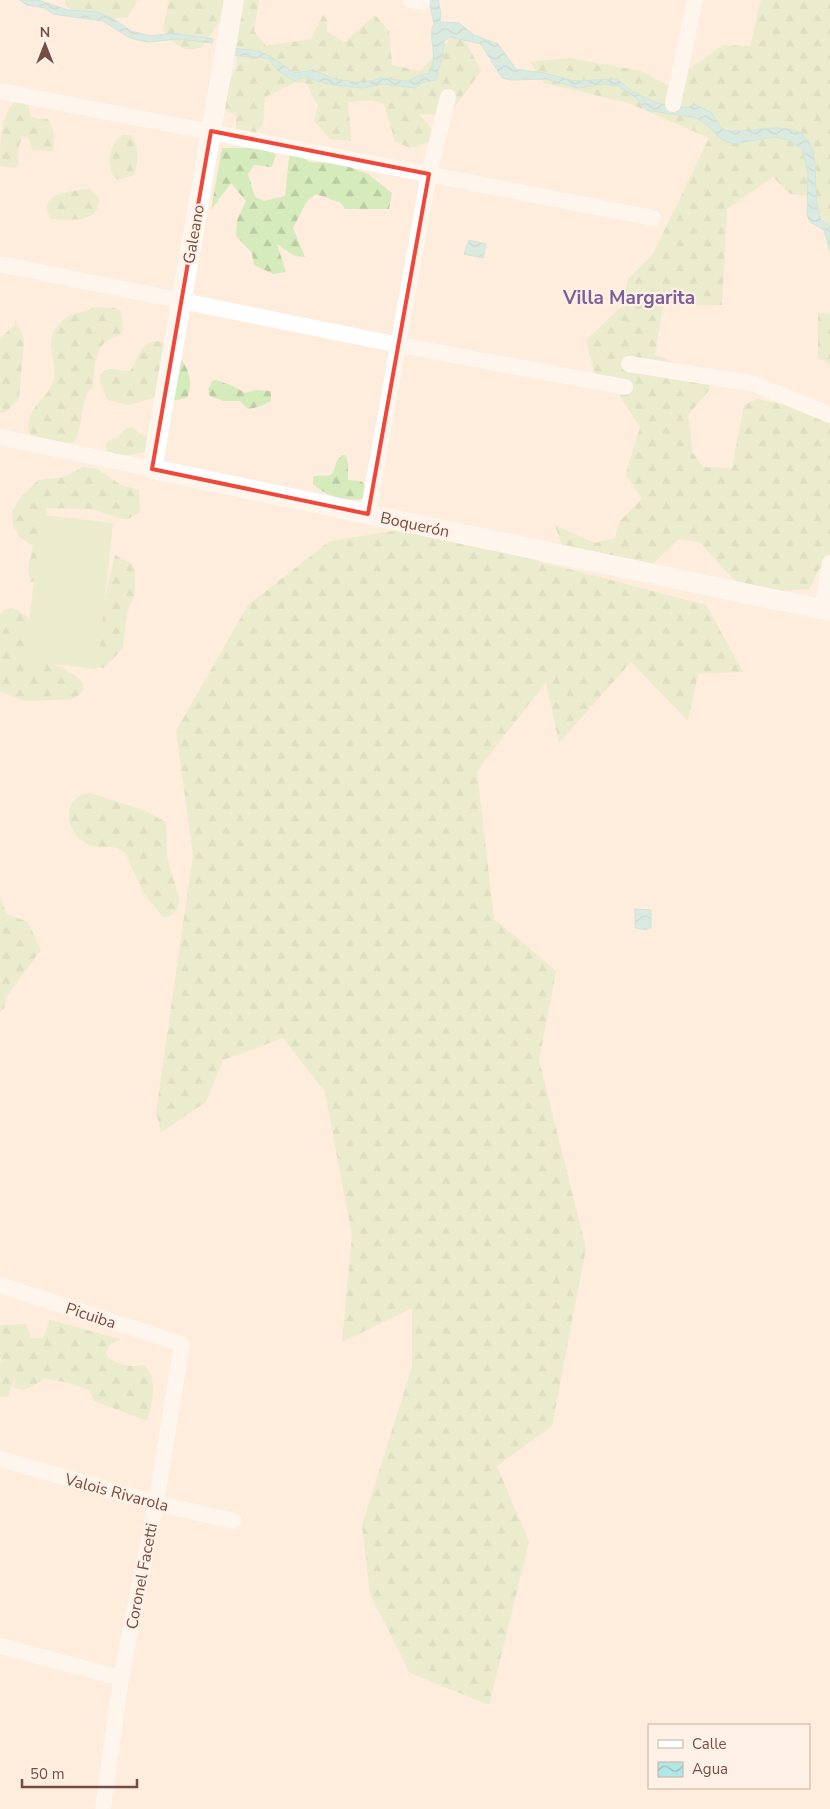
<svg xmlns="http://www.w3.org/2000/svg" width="830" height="1809" viewBox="0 0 830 1809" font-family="'Nunito Sans',sans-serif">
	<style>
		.forest { fill: url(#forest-firs) }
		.pitch { fill: #d6ebbc }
		.water { fill: url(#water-waves); stroke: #97dada }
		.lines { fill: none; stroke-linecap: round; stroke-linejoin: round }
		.minor { stroke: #fff; stroke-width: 16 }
		.tertiary { stroke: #fff; stroke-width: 20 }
		.marked { fill: none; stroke: #f0473a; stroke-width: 4; stroke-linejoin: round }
		.labels { text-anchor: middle; stroke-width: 4.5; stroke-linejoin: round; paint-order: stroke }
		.street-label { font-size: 16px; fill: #744e45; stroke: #fff1e5 }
		.quarter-label { font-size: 19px; font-weight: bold; fill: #7d6098; stroke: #fff1e5 }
	</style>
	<defs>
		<pattern id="forest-firs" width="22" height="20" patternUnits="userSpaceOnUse" patternTransform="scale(1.25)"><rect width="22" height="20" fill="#d6ebbc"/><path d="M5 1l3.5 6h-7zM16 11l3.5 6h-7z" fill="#bbcba3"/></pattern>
		<pattern id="water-waves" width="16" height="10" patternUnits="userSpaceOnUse" patternTransform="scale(1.25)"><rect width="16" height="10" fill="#b1e7e7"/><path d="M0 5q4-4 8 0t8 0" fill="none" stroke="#95bdbd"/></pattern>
	</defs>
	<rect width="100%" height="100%" fill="#feecdd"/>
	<!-- forest -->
	<path class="forest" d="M65,0H138L127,17C107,20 79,21 65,4Z
		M169,0H231L225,14L202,47C182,54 174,44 163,29Z
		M242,0H259L254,31L266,46L311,39L323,15L327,18V31L344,43L375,15L389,31L392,65L420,71L453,36L466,42L481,71L451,112L442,115L419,114L431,128L430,142L409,148L395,141L384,104L372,100L348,102L351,141L330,139L314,121L318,106L306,83H294L265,97L263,124L249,141L236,138V115L219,108L237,64L236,18Z
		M761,0H830V229L809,196L790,194L773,177L727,209L722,305L663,306L655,355L711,377L709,390L688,415L693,453L703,467L732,468L744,405L757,399L830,414V566L819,569L809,589L778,591L739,585L699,542L679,539L653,564L563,549L555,525L595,543L615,538L620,521L642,499L626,474L640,427L615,389L596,379L586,340L622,306L628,279L653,254L709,138L628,103L544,83L530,62L570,58L641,71L680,92L683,73L723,45L750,46Z
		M15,102L28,103L30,115L35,119H48C54,128 56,140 52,151L32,150L29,138L22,136L18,151L19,164L15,168L0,166C0,145 0,116 15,102Z
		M123,135H131C140,146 138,162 134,175L118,180L113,176C107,162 109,143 123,135Z
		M222,148H257L276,154L272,167L254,165L248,174L255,197L264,201L285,196L290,149L309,162L338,163L368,174L392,193L389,209H345L341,203L316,194L307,201L293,228L305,257L295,256L277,244L286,272L273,274L254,265L252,253L236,236L237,220L246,201L231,183L211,210Z
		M84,189H90L99,198C99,225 71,219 51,219C36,194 68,192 84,189Z
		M94,307L115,308L121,311L123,331C119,337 114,337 107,341C94,348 94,374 93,387C76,402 88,431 68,447L37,441L28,431C29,401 50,400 54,377C57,356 42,342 60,323C69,312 83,314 94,307Z
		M818,313L830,314V364L818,358Z
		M15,319L24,339L19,399L6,412L0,413V338L15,325Z
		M159,341C179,351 198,375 187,398L161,403L154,398L128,405L108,400L100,382V375C110,364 117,372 130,371C140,358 139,341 159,341Z
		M216,380L233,386L245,393L256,390L271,391V401L258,407L248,409L239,401H223L210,396L208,390L212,381Z
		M132,427L140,434L149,436L151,451L118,457L107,453L106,446L108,441L118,437L126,428Z
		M342,455H345L348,463V480L361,481L366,486L363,499C344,501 327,497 313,484V477C320,473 327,479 333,473L337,460Z
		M83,467L97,469L121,485L139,490L140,512L128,519H122L91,509L46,508L45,571L36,581L30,582L28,568L33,546L20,537L13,526L12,512L20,498L38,480L65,477Z
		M412,528L706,605L743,672L698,674L688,721L631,662L559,743L546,682L477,771L494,919L556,971L539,1060L586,1248L552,1426L497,1466L529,1542L489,1705L410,1673L370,1594L362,1525L412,1367V1308L342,1342L352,1236L325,1092L283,1038L223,1060L206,1102L161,1132L156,1112L193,855L176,731L248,605L330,541Z
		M115,555L132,564L135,570V593L127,613L123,648L104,668L98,667L95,641Z
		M11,608C35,613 40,642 48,662C61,668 104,683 72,699L26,701L0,692V615L3,611Z
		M90,793L143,810L166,822L167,857L180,901C177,911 174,918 163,917L143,892L126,854C116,843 106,849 93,846C76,841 64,822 71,805C75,797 82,794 90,793Z
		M0,897L6,914L28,922L41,950L6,997L4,1009L0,1011Z
		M50,1320L120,1339L110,1345L105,1354C116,1365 129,1368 144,1365C159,1381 152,1402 147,1421L94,1401L89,1390L69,1383L43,1378L40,1382L24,1390L14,1388L16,1376L8,1396L0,1397V1361L3,1362L0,1358V1325L26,1324L31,1338H43Z"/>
	<!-- pitch -->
	<path class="pitch" d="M41,515L113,523L97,669L25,661Z"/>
	<!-- water -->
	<path class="water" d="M19,0H38L68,10L97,12L112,18L131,31L151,36L172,33L213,39L212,43L179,39L147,42L130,38L103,21L53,14L45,8L27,5Z
		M429,0H438L441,13L440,22L459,23L474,35L498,44L516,69L544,73L575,81L618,79L631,91L657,103L685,108L695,105L711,112L723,130C746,134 766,125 789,129C828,137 809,187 820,216C821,221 827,222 830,227V251L824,230L810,222L807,215L808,173L802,149L789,140L774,137L733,144L722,140L706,124L696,118L647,110L636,98L618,86L604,84L578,88L547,79L511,80L502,78L481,44L450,37L444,41L443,54L436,80L421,83L415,88L384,84L362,88L327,84L305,77L294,81L277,70L269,59C255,55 242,58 228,54L230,45C242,52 246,48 257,51C271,55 282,64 294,73L314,70L334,79L364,83L381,78L409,81L420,75L430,73C439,58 427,34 434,24Z
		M469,240L486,244L483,258L464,254Z
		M635,909L651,910V928H647V930L635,928Z"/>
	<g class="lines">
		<!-- minor -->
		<path class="minor" d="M411,0L422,2
			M0,91L653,218
			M673,104L695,0
			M0,264L399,345L625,387
			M629,364L755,384L830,415
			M0,437L152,469
			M368,514L429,174L448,97
			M822,609L830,563
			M0,1285L182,1344L156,1503L121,1678L103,1809
			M0,1459L156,1503L234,1521
			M0,1646L121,1678"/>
		<!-- tertiary -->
		<path class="tertiary" d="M234,0L152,469L830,611"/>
	</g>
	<!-- marked area -->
	<path d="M0 0H830V1809H0ZM211,131L429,174L368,514L152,469Z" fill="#feecdd" fill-opacity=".55" fill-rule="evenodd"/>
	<path class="marked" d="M211,131L429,174L368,514L152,469Z"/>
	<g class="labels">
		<!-- street labels -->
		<g class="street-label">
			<text transform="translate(193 234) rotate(-80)" y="6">Galeano</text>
			<text transform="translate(415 524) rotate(12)" y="6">Boquerón</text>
			<text transform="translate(91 1315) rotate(18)" y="6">Picuiba</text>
			<text transform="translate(117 1492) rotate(15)" y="6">Valois Rivarola</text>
			<text transform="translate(141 1576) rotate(-79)" y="6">Coronel Facetti</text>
		</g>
		<!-- quarter labels -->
		<g class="quarter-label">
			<text x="629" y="304">Villa Margarita</text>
		</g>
	</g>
	<!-- legend -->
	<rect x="648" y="1724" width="162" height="65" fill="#fff1e5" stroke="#c7b0a5"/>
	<rect x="658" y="1740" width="25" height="8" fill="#ffffff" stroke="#c7b0a5"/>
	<text x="692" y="1749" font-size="15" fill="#744e45">Calle</text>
	<rect x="658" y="1762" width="25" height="15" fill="url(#water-waves)" stroke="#c7b0a5"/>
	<text x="692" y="1774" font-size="15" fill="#744e45">Agua</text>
	<!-- north arrow -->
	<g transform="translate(45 45)" stroke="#fff1e5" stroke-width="4" paint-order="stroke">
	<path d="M0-4L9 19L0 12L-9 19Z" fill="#744e45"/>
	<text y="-8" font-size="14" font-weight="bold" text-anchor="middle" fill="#744e45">N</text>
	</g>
	<!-- scale -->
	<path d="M22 1779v8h115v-8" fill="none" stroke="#744e45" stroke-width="2.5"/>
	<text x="30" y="1779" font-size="15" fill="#744e45" stroke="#fff1e5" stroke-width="4" paint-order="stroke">50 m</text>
</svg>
